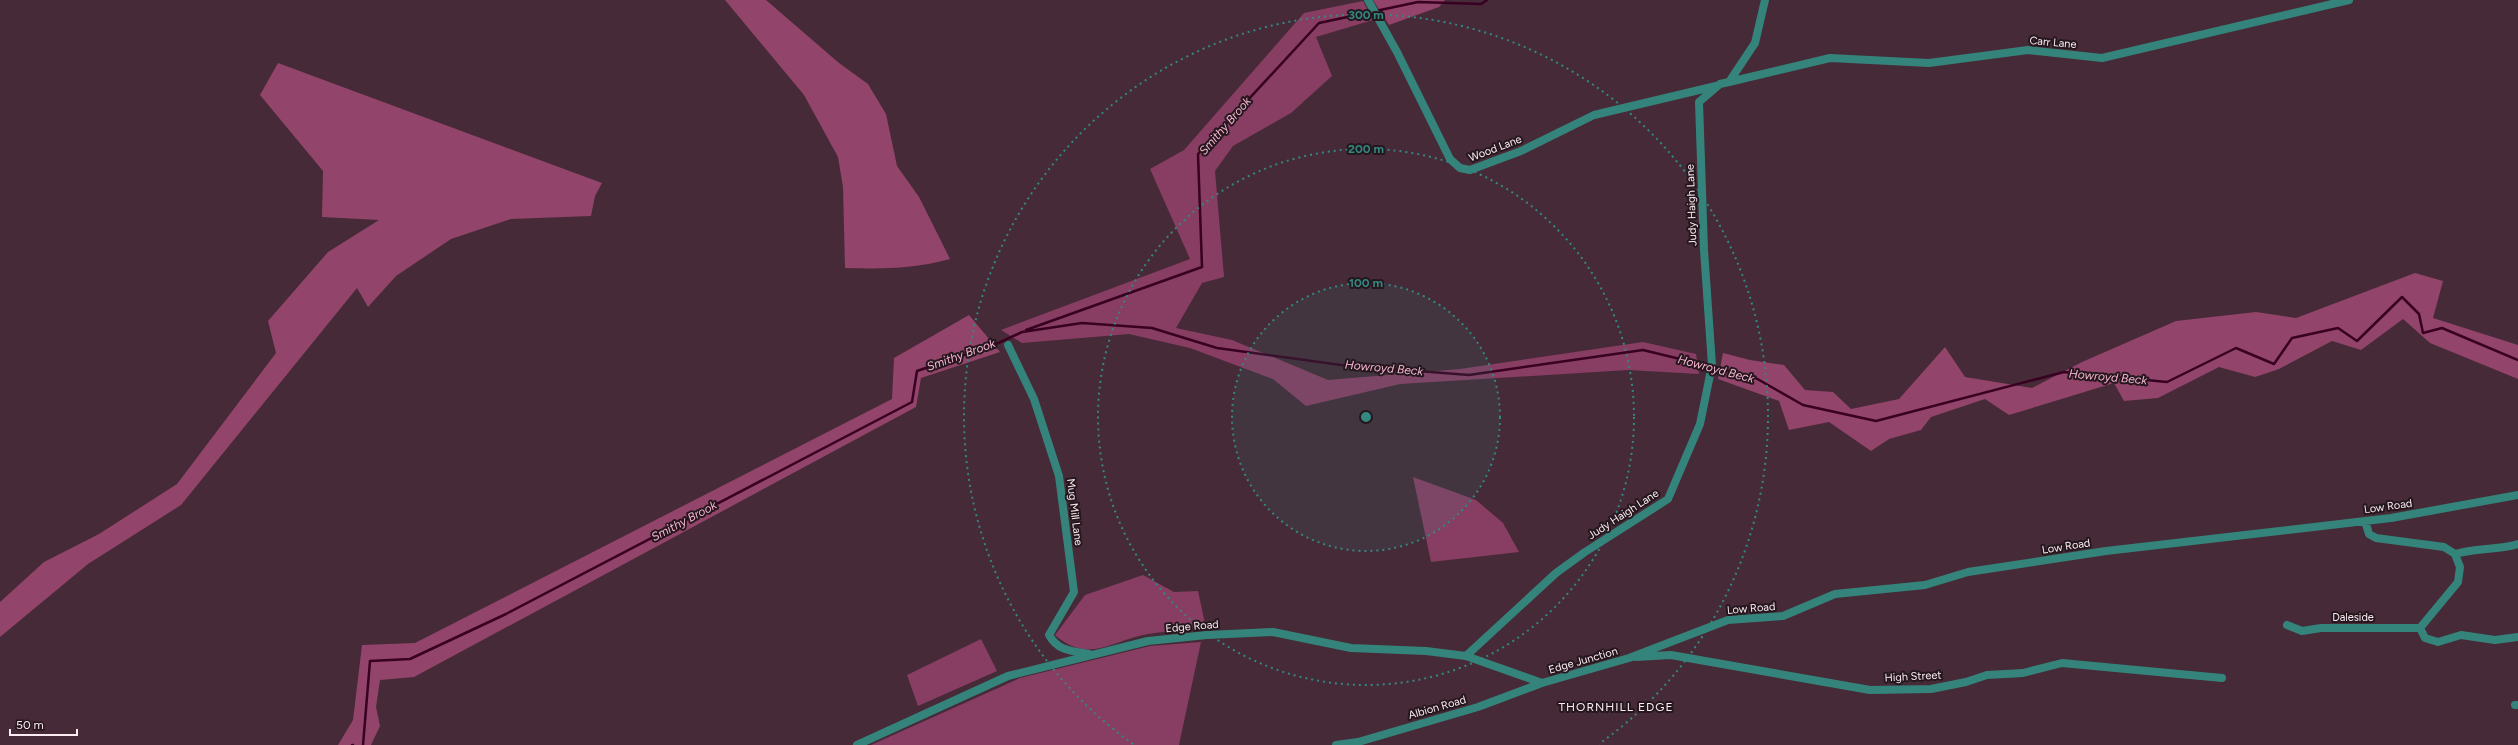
<svg xmlns="http://www.w3.org/2000/svg" width="2518" height="745" viewBox="0 0 2518 745" font-family="Figtree,sans-serif">
	<style>
		.green { fill: #883d63 }
		.forest { fill: #92446a }
		.lines { fill: none; stroke-linecap: round; stroke-linejoin: round }
		.stream { stroke: #390121; stroke-width: 2.5 }
		.minor { stroke: #34847b; stroke-width: 8 }
		.ring { fill: none; stroke: #338882; stroke-width: 2; stroke-dasharray: 2 4 }
		.labels { text-anchor: middle; stroke-width: 4; stroke-linejoin: round; paint-order: stroke }
		.street-label { font-size: 11px; fill: #feebf2; stroke: #24171d }
		.water-label { font-size: 12px; font-style: italic; fill: #f9b5d2; stroke: #24171d }
		.neighbourhood-label { font-size: 12px; letter-spacing: 1px; fill: #feebf2; stroke: #24171d }
		.centre { fill: #338882; stroke: #24171d; stroke-width: 2 }
		.ring-label { font-size: 12px; text-anchor: middle; font-weight: bold; fill: #338882; stroke: #24171d; stroke-width: 4; stroke-linejoin: round; paint-order: stroke }
	</style>
	<rect width="100%" height="100%" fill="#462a37"/>
	<!-- green -->
	<path class="green" d="M1363,1L1373,20L1316,37L1332,76L1291,113L1233,146L1215,171L1224,277L1202,283L1176,328L1232,340L1328,380L1460,369L1643,342L1696,354L1699,374L1628,370L1400,384L1306,406L1273,379L1190,348L1129,334L1022,343L1001,330L1190,259L1150,169L1184,150L1304,13Z
		M1413,477L1476,500L1503,523L1519,552L1431,562Z
		M1143,575L1174,592L1198,591L1206,628C1187,630 1167,631 1148,634C1112,640 1089,665 1055,635L1085,595Z
		M981,639L997,671L918,706L907,675Z
		M1201,642L1179,745H871L1020,678L1150,646Z"/>
	<!-- forest -->
	<path class="forest" d="M725,0H766L839,63L868,84L886,114L897,166L919,197L950,259C914,269 882,269 845,268L843,187L838,157L804,95Z
		M1373,0H1445L1439,7L1389,25Z
		M278,63L602,183L595,196L591,216L511,219L451,239L396,276L368,307L357,288L181,505L88,564L0,637V602L44,562L99,534L177,484L276,353L268,321L328,252L379,220L322,217L323,171L260,95Z
		M2415,273L2443,281L2433,318L2518,345V379L2430,343L2403,319L2361,350L2332,341L2279,369L2255,377L2219,367L2158,398L2124,401L2114,383L2009,415L1985,399L1931,417L1921,430L1889,439L1871,451L1829,422L1789,430L1779,401L1718,379L1723,353L1750,360L1784,365L1805,390L1833,392L1851,409L1899,399L1945,347L1965,377L2032,388L2082,362L2176,321L2256,312L2296,318Z
		M969,315L1000,352L921,378L916,407L414,677L380,680L376,707L380,726L371,745H338L353,720L362,645L415,643L892,399L894,358Z"/>
	<g class="lines">
		<!-- stream -->
		<path class="stream" d="M1026,330L1202,267L1198,154L1319,23L1418,2L1481,4L1487,0
			M1022,332L1082,323L1152,328L1217,348L1341,365L1469,375L1643,350L1754,377L1803,405L1876,421L2064,372L2167,382L2236,348L2274,364L2292,338L2338,328L2357,341L2402,297L2419,314L2423,333L2442,328L2518,360
			M352,745H353
			M363,745L370,661L410,659L506,614L912,402L917,371L996,344L1022,332"/>
		<!-- minor -->
		<path class="minor" d="M1368,0L1397,52L1450,159L1460,168L1470,170L1521,151L1594,115L1716,86
			M1729,82L1830,58L1929,63L2028,50L2102,58L2349,0
			M1008,345L1034,399L1059,476L1074,592L1049,635C1058,651 1071,651 1089,654
			M2455,554C2476,548 2497,550 2518,544
			M2287,625L2302,631L2321,628H2420L2458,582L2460,567L2455,554L2444,547L2376,538L2369,534L2365,521
			M2420,628L2425,638L2438,642L2461,635L2495,640L2518,637
			M1466,656L1556,573L1585,552L1668,499L1700,424L1712,365L1704,250L1699,102L1720,84L1729,82L1755,43L1765,0
			M1636,657L1671,655L1870,690L1931,689L1966,682L1987,675L2023,673L2062,663L2222,678
			M2515,705H2518
			M857,745L1008,676L1148,641L1207,635L1273,632L1351,648L1426,651L1466,656L1542,683
			M1336,745L1358,742L1478,707L1542,683L1629,658L1728,620L1783,616L1835,594L1925,585L1968,572L2106,551L2391,518L2518,495"/>
	</g>
	<!-- distance rings -->
	<circle cx="1366" cy="417" r="134" fill="#338882" fill-opacity=".12"/>
	<g class="ring">
		<circle cx="1366" cy="417" r="134"/>
		<circle cx="1366" cy="417" r="268"/>
		<path d="M1133 744A402 402 0 1 1 1599 744"/>
	</g>
	<g class="labels">
		<!-- street labels -->
		<g class="street-label">
			<text transform="translate(2053 42) rotate(5)" y="4">Carr Lane</text>
			<text transform="translate(1495 148) rotate(-21)" y="4">Wood Lane</text>
			<text transform="translate(1691 205) rotate(-92)" y="4">Judy Haigh Lane</text>
			<text transform="translate(2388 506) rotate(-8)" y="4">Low Road</text>
			<text transform="translate(1075 512) rotate(83)" y="4">Mug Mill Lane</text>
			<text transform="translate(1623 514) rotate(-33)" y="4">Judy Haigh Lane</text>
			<text transform="translate(2066 546) rotate(-9)" y="4">Low Road</text>
			<text transform="translate(1751 608) rotate(-5)" y="4">Low Road</text>
			<text x="2353" y="621">Daleside</text>
			<text transform="translate(1192 626) rotate(-5)" y="4">Edge Road</text>
			<text transform="translate(1583 660) rotate(-16)" y="4">Edge Junction</text>
			<text transform="translate(1913 676) rotate(-3)" y="4">High Street</text>
			<text transform="translate(1437 707) rotate(-16)" y="4">Albion Road</text>
		</g>
		<!-- water labels -->
		<g class="water-label">
			<text transform="translate(1225 126) rotate(-49)" y="4">Smithy Brook</text>
			<text transform="translate(961 355) rotate(-20)" y="4">Smithy Brook</text>
			<text transform="translate(1384 368) rotate(5)" y="4">Howroyd Beck</text>
			<text transform="translate(1716 369) rotate(15)" y="4">Howroyd Beck</text>
			<text transform="translate(2108 377) rotate(5)" y="4">Howroyd Beck</text>
			<text transform="translate(684 521) rotate(-28)" y="4">Smithy Brook</text>
		</g>
		<!-- neighbourhood labels -->
		<g class="neighbourhood-label">
			<text x="1616" y="711">THORNHILL EDGE</text>
		</g>
	</g>
	<circle cx="1366" cy="417" r="6" class="centre"/>
	<g class="ring-label">
		<text x="1366" y="19">300 m</text>
		<text x="1366" y="153">200 m</text>
		<text x="1366" y="287">100 m</text>
	</g>
	<!-- scale -->
	<path d="M10 729v6h67v-6" fill="none" stroke="#feebf2" stroke-width="2"/>
	<text x="16" y="729" font-size="12" fill="#feebf2" stroke="#24171d" stroke-width="3" paint-order="stroke">50 m</text>
</svg>
